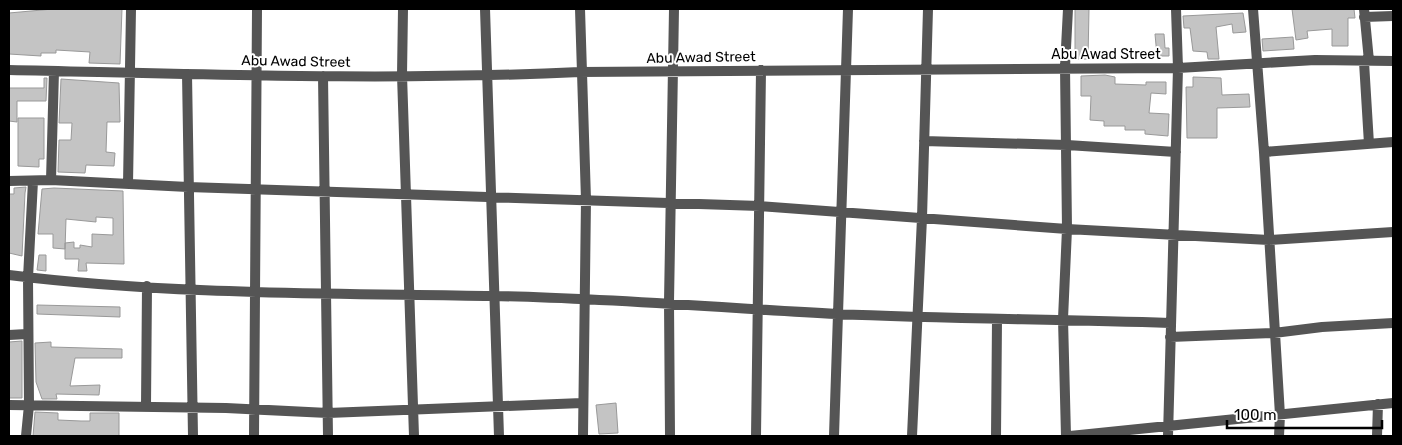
<svg xmlns="http://www.w3.org/2000/svg" width="1402" height="445" viewBox="0 0 1402 445" font-family="Rubik,sans-serif">
	<style>
		.building { fill: #c4c4c4; stroke: #999 }
		.lines { fill: none; stroke-linecap: round; stroke-linejoin: round }
		.minor { stroke: #555; stroke-width: 10 }
		.labels { text-anchor: middle; stroke-width: 4; stroke-linejoin: round; paint-order: stroke }
		.street-label { font-size: 14px; fill: #000; stroke: #fff }
	</style>
	<rect width="100%" height="100%" fill="#fff"/>
	<!-- building -->
	<path class="building" d="M53,9H122L120,64L89,63L90,52L56,50V53H41V56L9,54V13Z
		M1075,9H1089L1088,59H1075Z
		M1292,9H1354L1355,18H1348V46H1332V29L1307,31L1308,38L1296,40Z
		M1243,13L1246,32L1233,33L1232,24L1216,27L1219,59H1208L1207,52L1193,51L1190,28H1184L1183,16Z
		M1155,34H1164L1165,48H1169V56H1157Z
		M1293,37L1294,49L1263,51L1262,39Z
		M1105,75L1115,77V84L1146,85V82H1166V94L1151,93L1149,113L1169,114L1168,136L1145,134V130H1125V126H1104V121L1090,120L1091,96H1081V76Z
		M1193,77L1221,78L1222,95L1249,94L1250,107L1217,108V138H1187L1186,87H1193Z
		M44,78H47L46,101H17V122L9,121V88H44Z
		M61,79L119,83L120,122H107L106,152L115,153L114,166L86,165L85,173L58,172L59,140H71L72,123H59Z
		M18,118H44V159H39V167L18,166Z
		M26,187L25,193L22,256L9,253V194H14V188Z
		M54,188L123,191L124,264L86,263L87,271H78L79,259H65V243L74,242V248H80V245L92,247V234L113,235V218L96,217V222L66,219L65,249L53,248V234H38L42,189Z
		M39,255H46V271L37,270Z
		M37,305L120,307V317L37,314Z
		M22,341V398H9V342Z
		M51,342V347L122,349V358H75L70,386L100,385L99,395L56,394L57,399H42L36,382L35,343Z
		M616,403L618,433L599,434L596,405Z
		M35,412L58,413V420L81,421H90V413H119V436H33Z"/>
	<g class="lines">
		<!-- minor -->
		<path class="minor" d="M403,9L402,75L414,436
			M485,9L499,436
			M580,9L586,200L583,436
			M1253,9L1264,152L1280,415L1279,436
			M1364,9L1369,61
			M1364,17L1393,16
			M1364,62L1369,144
			M9,70C199,74 390,81 580,72L1178,68L1315,60L1393,61
			M187,74L193,436
			M323,76L328,436
			M924,141L1067,145L1176,152
			M1264,152L1393,142
			M51,180L54,71
			M9,181L51,180L188,187L760,206L1067,229L1269,240L1393,232
			M128,184L131,9
			M9,275C169,295 332,293 493,296C608,298 722,308 837,314C948,319 1059,319 1170,323
			M9,335L27,334
			M1170,337L1274,333L1322,327L1393,323
			M9,405L226,408L328,413L582,403
			M146,406L147,286
			M26,436L29,405L28,278L33,181
			M254,436L257,9
			M670,436L669,302L674,9
			M756,436L761,70
			M834,436L848,9
			M912,436L922,218L928,9
			M996,436L997,320
			M1066,436L1063,319L1067,229L1065,67L1068,9
			M1070,436L1393,403
			M1168,436L1178,68L1176,9
			M1377,436L1378,404"/>
	</g>
	<g class="labels">
		<!-- street labels -->
		<g class="street-label">
			<text x="1106" y="59">Abu Awad Street</text>
			<text transform="translate(701 57) rotate(-1)" y="5">Abu Awad Street</text>
			<text transform="translate(296 61) rotate(1)" y="5">Abu Awad Street</text>
		</g>
	</g>
	<!-- border -->
	<rect width="1402" height="445" fill="none" stroke="#000000" stroke-width="20"/>
	<!-- scale -->
	<path d="M1227 420v8h155v-8" fill="none" stroke="#000000" stroke-width="2.5"/>
	<text x="1234" y="420" font-size="15" fill="#000000" stroke="#ffffff" stroke-width="4" paint-order="stroke">100 m</text>
</svg>
